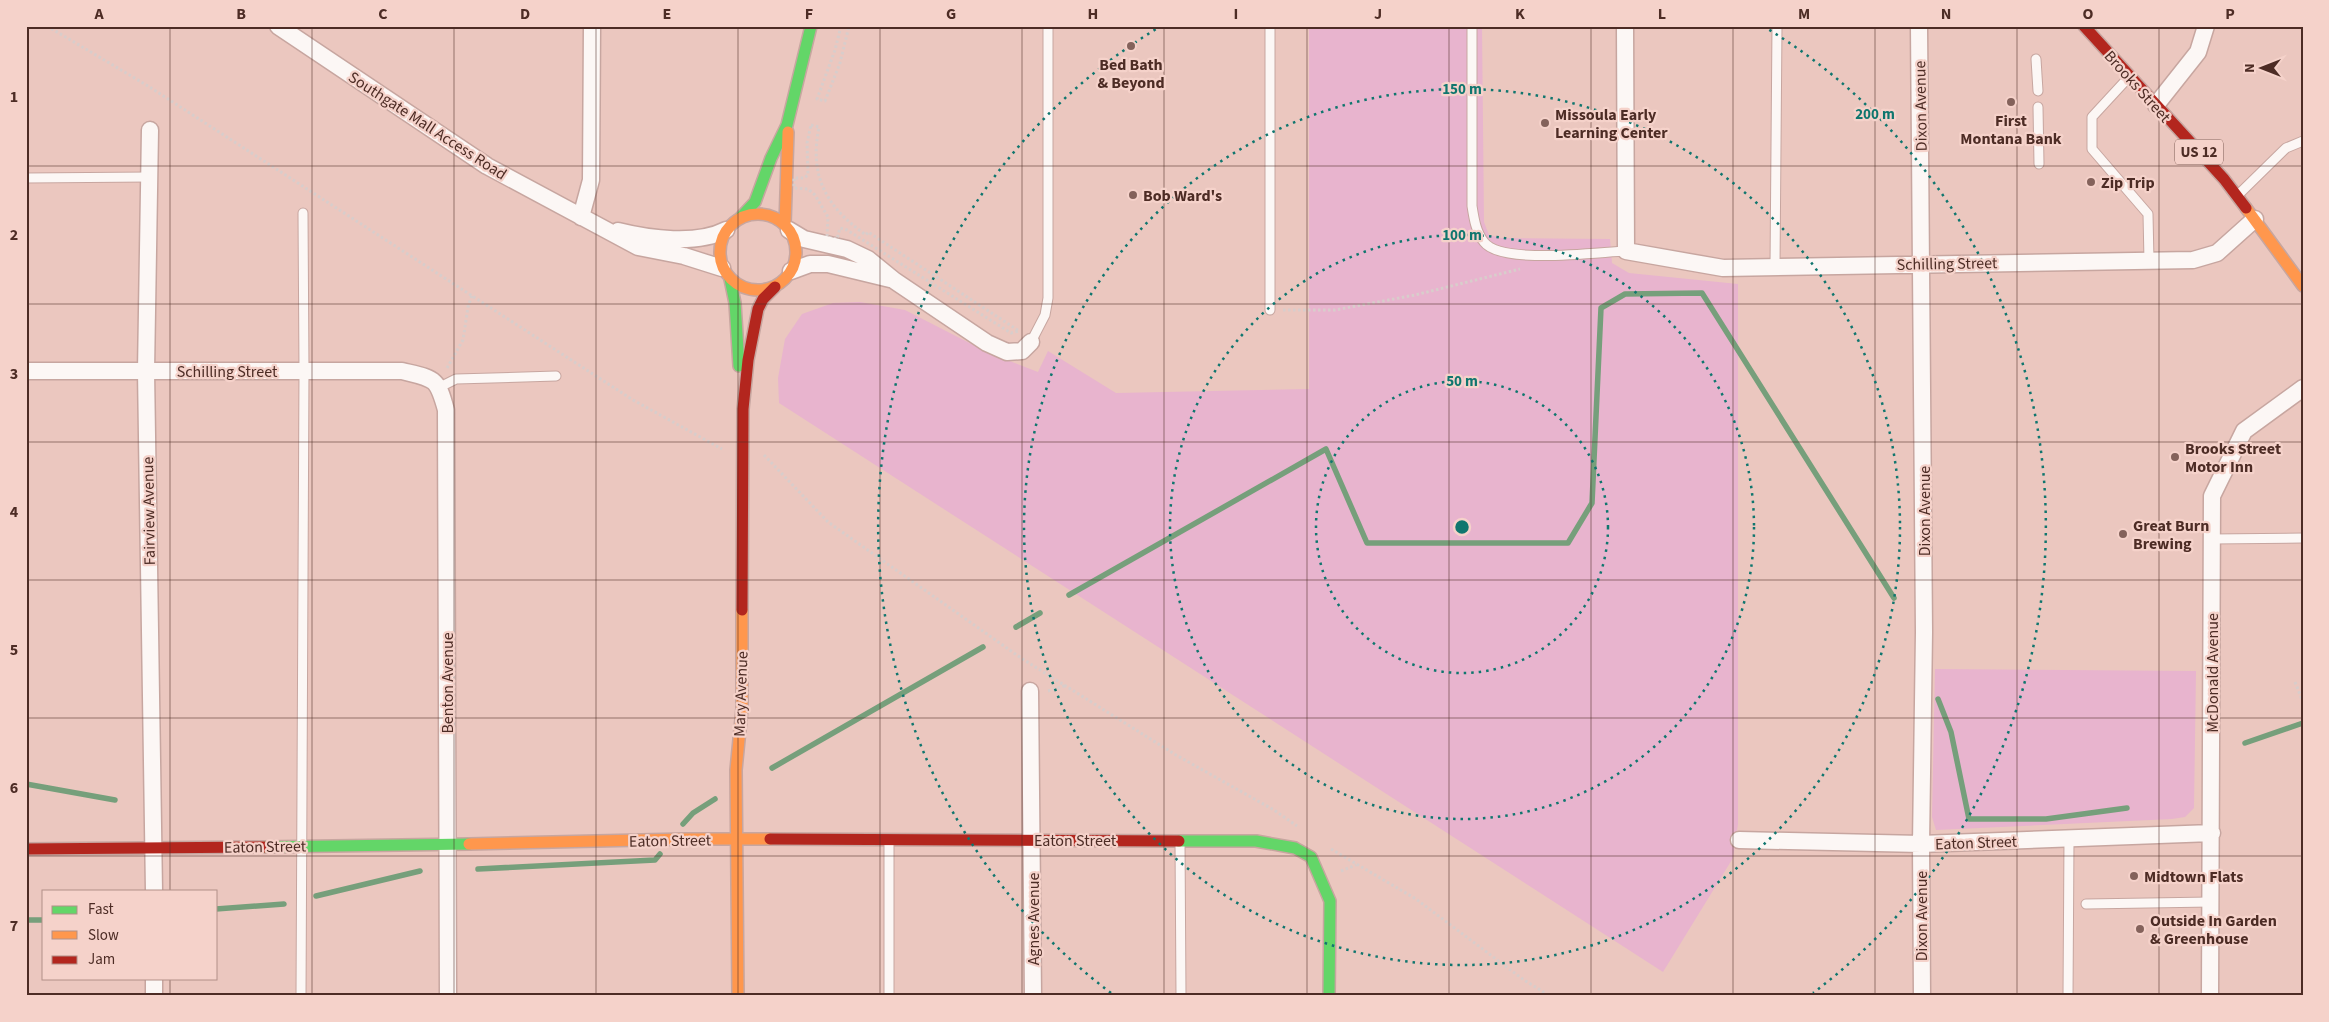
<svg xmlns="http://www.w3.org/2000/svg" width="2329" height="1022" viewBox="0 0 2329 1022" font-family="'Source Sans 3',sans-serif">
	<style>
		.green { fill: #e8b4ce }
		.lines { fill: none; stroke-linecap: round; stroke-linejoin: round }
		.stream { stroke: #769f7b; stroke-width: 5.5 }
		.lane-casing { stroke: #c7a6a0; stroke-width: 11 }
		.street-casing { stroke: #c7a6a0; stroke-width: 19 }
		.fast-casing { stroke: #c7a6a0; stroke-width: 14 }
		.slow-casing { stroke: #c7a6a0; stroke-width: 14 }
		.jam-casing { stroke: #c7a6a0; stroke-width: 14 }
		.path { stroke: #d8cdcb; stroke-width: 3; stroke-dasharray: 2.5 2.5; stroke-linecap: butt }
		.lane { stroke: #fcf7f5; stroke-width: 9 }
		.street { stroke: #fcf7f5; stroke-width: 16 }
		.fast { stroke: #63d668; stroke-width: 11 }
		.slow { stroke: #ff974d; stroke-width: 11 }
		.jam { stroke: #b3261e; stroke-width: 11 }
		.grid { fill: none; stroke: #4d2c25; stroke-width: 1; stroke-opacity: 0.55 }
		.ring { fill: none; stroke: #0f766e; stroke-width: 2.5; stroke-dasharray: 2.5 5 }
		.poi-dot { fill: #84625b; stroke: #f5d2ca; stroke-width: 2 }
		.labels { text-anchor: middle; stroke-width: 4.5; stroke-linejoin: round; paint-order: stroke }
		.shield { fill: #f5d2ca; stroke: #7f5e56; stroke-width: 1 }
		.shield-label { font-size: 15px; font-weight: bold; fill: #4d2c25 }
		.poi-label { font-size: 16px; font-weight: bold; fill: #4d2c25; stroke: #f5d2ca; text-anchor: start }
		.street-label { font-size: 16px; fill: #4d2c25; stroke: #f5d2ca }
		.centre { fill: #0f766e; stroke: #f5d2ca; stroke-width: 2.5 }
		.ring-label { font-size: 15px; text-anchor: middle; font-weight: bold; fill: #0f766e; stroke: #f5d2ca; stroke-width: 4.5; stroke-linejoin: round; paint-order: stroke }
		.neatline { fill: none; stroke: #4d2c25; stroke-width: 2 }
		.grid-label { font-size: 16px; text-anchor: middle; font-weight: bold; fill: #4d2c25 }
	</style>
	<rect width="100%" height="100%" fill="#ebc7bf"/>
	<!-- green -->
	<path class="green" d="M1309,26H1482L1484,222L1489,235L1501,238L1610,239L1612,263L1629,273L1738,284V824L1733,858L1663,972L779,403L778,378L785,339L802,314L833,303L860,302L905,310L989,353L1038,372L1048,351L1116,393L1309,389Z
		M1935,669L2196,671L2194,808L2185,817L2172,819L1936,830L1932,817Z"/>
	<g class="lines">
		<!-- stream -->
		<path class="stream" d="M1069,595L1326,449L1367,543H1568L1592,503L1601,308L1625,294L1702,293L1894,598
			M1016,627L1040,613
			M1938,699L1951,732L1969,819H2046L2127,808
			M2245,743L2303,723
			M772,768L983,647
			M26,784L115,800
			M683,824L693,813L715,799
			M478,869L655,860L660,854
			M316,896L420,871
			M216,909L284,904
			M26,920H44"/>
		<defs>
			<path id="lane" d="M1270,26V310
				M1472,26V206C1474,219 1476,232 1484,242C1501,265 1598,252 1626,251
				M2036,59L2038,91
				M2128,78L2092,117V149L2148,214L2149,261
				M2038,107L2039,164
				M26,178L150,177
				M2239,194L2286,148L2303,141
				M1775,266L1777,26
				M1031,342L1045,315L1048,298V26
				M440,387L456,379L556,376
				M2212,539L2303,538
				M889,841V996
				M1180,841L1181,996
				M2086,904L2211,902
				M301,996L304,370L303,213
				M2068,996L2069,839"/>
			<path id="street" d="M278,26L487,166L638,247L684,256L722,268
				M1625,26L1626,251L1723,268L2193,260L2217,253L2255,219
				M1919,26L1924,632L1921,844L1922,996
				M2156,105L2198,52L2206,26
				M150,130L146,371L154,891
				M581,217L591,180L592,26
				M789,230L804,239L847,249L868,259L895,281L987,343L1007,352L1022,351L1031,342
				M618,231C650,239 697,245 726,230
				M791,271L810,264H828L890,279
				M26,371H402C435,379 437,377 446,410L448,996
				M1030,691L1033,996
				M1739,840L1921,844L2212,833
				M154,978V996
				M2210,996L2212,496L2244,431L2303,388"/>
			<path id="fast" d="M741,217L755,202L771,158L787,125L811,26
				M730,279L735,303L739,366
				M1179,841H1256L1295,848L1311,857L1330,901L1329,996
				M265,847L469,844"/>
			<path id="slow" d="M2246,208L2303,286
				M720 252a38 38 0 1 1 76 0a38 38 0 1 1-76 0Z
				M785,224L788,132
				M469,844L685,839H770
				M738,996L736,770L742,709V610"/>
			<path id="jam" d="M2084,26L2224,179L2246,208
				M742,610L743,409L748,360L758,309L763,299L775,287
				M770,839L1179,841
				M26,849L265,847"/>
		</defs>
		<!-- lane casing -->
		<use href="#lane" class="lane-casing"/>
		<!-- street casing -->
		<use href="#street" class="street-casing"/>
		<!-- fast casing -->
		<use href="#fast" class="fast-casing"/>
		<!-- slow casing -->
		<use href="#slow" class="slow-casing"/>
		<!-- jam casing -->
		<use href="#jam" class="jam-casing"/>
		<!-- path -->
		<path class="path" d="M47,26L148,86L633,400L722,449
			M841,26L835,50L817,99L825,101L840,63L849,26
			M811,125L819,127C809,176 826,207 866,235L868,232L1019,331L1011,333L847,230L840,228L837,239L827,237L828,217L815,195L808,189L794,188V178H804L808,175L807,143Z
			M1283,310H1335L1415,295L1520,269
			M447,368L463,340L468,307L472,295
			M764,455L828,522L1021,658L1176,755L1274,810L1297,826
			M2295,682L2303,702
			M1048,691L1067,685
			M1331,849L1416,899L1524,980L1550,996
			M1341,871L1356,865"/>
		<!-- lane -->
		<use href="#lane" class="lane"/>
		<!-- street -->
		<use href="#street" class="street"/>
		<!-- fast -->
		<use href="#fast" class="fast"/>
		<!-- slow -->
		<use href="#slow" class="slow"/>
		<!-- jam -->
		<use href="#jam" class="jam"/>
	</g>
	<!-- grid -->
	<path class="grid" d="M170,26V891M312,26V996M454,26V996M596,26V996M738,26V996M880,26V996M1022,26V996M1164,26V996M1307,26V996M1449,26V996M1591,26V996M1733,26V996M1875,26V996M2017,26V996M2159,26V996M26,166H2303M26,304H2303M26,442H2303M26,580H2303M26,718H2303M26,856H2303M170,978V996"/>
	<!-- distance rings -->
	<g class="ring">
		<circle cx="1462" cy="527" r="146"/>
		<circle cx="1462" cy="527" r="292"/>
		<circle cx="1462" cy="527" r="438"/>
		<path d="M1111 993A584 584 0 0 1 1161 26M1763 26A584 584 0 0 1 1813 993"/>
	</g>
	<!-- markers -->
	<g class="poi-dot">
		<circle cx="1131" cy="46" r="5"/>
		<circle cx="2011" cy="102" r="5"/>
		<circle cx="1545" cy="123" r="5"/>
		<circle cx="2091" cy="182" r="5"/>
		<circle cx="1133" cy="195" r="5"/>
		<circle cx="2175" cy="457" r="5"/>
		<circle cx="2123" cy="534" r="5"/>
		<circle cx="2134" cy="876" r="5"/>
		<circle cx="2140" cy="929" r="5"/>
	</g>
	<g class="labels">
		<!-- shield labels -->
		<rect class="shield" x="2175" y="139.5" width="48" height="25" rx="4"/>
		<g class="shield-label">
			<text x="2199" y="157">US 12</text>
		</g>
		<!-- poi labels -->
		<g class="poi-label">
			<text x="1131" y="70" text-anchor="middle">Bed Bath<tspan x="1131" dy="18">&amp; Beyond</tspan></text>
			<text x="1555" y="120">Missoula Early<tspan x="1555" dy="18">Learning Center</tspan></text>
			<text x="2011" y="126" text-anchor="middle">First<tspan x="2011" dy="18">Montana Bank</tspan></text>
			<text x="2101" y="188">Zip Trip</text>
			<text x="1143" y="201">Bob Ward's</text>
			<text x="2185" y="454">Brooks Street<tspan x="2185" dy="18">Motor Inn</tspan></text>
			<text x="2133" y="531">Great Burn<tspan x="2133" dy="18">Brewing</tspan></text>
			<text x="2144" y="882">Midtown Flats</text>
			<text x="2150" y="926">Outside In Garden<tspan x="2150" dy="18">&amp; Greenhouse</tspan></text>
		</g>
		<!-- street labels -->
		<g class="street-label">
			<text transform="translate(2138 86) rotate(48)" y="6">Brooks Street</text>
			<text transform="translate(1920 106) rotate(-91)" y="6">Dixon Avenue</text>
			<text transform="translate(428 125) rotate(33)" y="6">Southgate Mall Access Road</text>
			<text transform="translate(1947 263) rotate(-1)" y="6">Schilling Street</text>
			<text x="227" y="377">Schilling Street</text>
			<text transform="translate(148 511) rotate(-91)" y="6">Fairview Avenue</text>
			<text transform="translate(1924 511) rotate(-90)" y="6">Dixon Avenue</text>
			<text transform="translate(2212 673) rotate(-90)" y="6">McDonald Avenue</text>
			<text transform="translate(447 683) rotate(-90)" y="6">Benton Avenue</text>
			<text transform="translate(740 694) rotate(-88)" y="6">Mary Avenue</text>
			<text transform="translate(670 840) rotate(-1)" y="6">Eaton Street</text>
			<text x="1075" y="846">Eaton Street</text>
			<text transform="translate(1976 842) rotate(-2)" y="6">Eaton Street</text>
			<text transform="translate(265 846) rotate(-1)" y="6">Eaton Street</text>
			<text transform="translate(1921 916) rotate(-90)" y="6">Dixon Avenue</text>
			<text transform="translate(1033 919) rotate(-90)" y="6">Agnes Avenue</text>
		</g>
	</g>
	<circle cx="1462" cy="527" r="8" class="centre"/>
	<g class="ring-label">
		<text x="1462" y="94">150 m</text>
		<text x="1875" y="119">200 m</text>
		<text x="1462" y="240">100 m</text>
		<text x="1462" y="386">50 m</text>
	</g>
	<!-- border -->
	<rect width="2329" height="1022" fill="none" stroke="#f5d2ca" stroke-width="55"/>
	<!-- legend -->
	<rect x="42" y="890" width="175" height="90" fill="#f5d2ca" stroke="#b29088"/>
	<rect x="52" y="906" width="25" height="8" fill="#63d668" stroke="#b29088"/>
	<text x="88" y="914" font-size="15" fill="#4d2c25">Fast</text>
	<rect x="52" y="931" width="25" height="8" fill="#ff974d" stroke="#b29088"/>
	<text x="88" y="940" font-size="15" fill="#4d2c25">Slow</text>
	<rect x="52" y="956" width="25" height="8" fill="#b3261e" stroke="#b29088"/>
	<text x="88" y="964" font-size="15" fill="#4d2c25">Jam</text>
	<!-- north arrow -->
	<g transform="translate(2262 68) rotate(270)" stroke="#f5d2ca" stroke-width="4" paint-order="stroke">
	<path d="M0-4L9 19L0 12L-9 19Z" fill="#4d2c25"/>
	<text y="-8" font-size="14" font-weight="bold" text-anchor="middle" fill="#4d2c25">N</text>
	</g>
	<rect x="28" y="28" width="2274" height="966" class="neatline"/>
	<g class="grid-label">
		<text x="99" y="19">A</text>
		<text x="241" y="19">B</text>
		<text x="383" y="19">C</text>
		<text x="525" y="19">D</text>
		<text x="667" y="19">E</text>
		<text x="809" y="19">F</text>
		<text x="951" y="19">G</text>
		<text x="1093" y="19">H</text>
		<text x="1236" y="19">I</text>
		<text x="1378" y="19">J</text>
		<text x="1520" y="19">K</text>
		<text x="1662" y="19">L</text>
		<text x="1804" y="19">M</text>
		<text x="1946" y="19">N</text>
		<text x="2088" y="19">O</text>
		<text x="2230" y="19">P</text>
		<text x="14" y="102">1</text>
		<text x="14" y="240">2</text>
		<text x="14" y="379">3</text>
		<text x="14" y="517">4</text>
		<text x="14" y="655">5</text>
		<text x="14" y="793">6</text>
		<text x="14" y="931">7</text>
	</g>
</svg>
